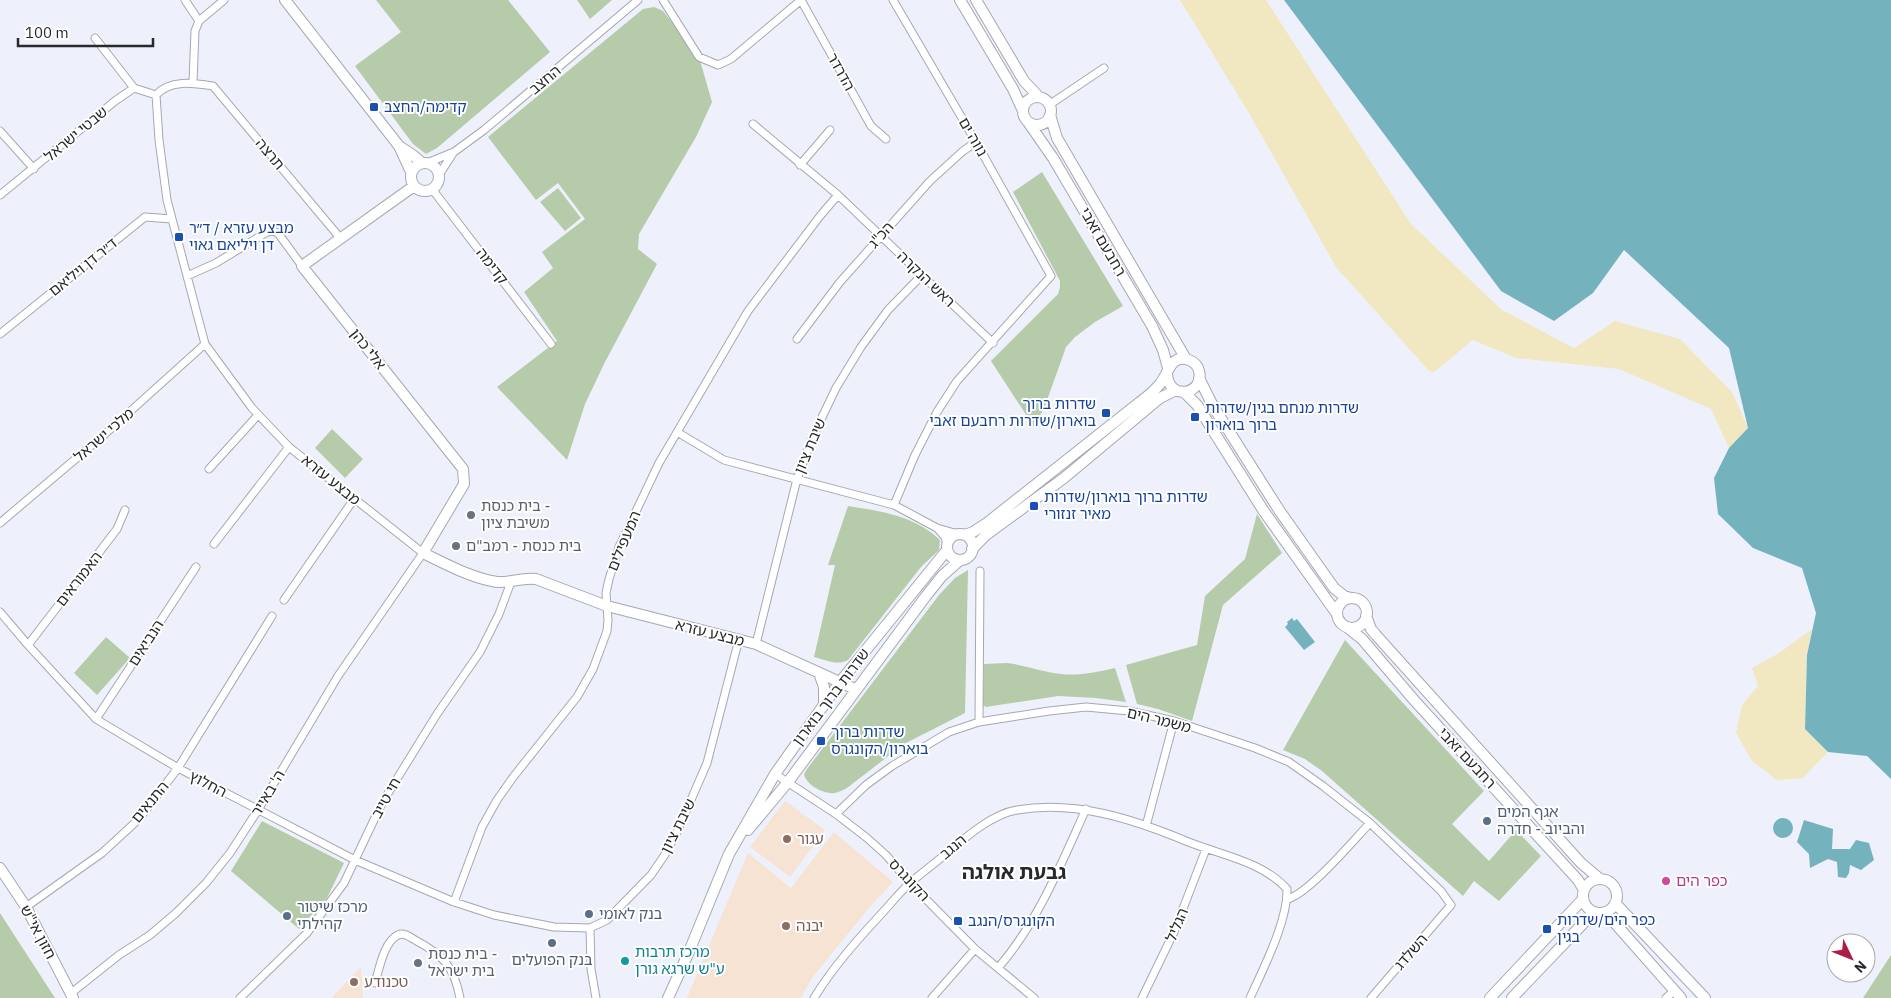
<svg xmlns="http://www.w3.org/2000/svg" width="1891" height="998" viewBox="0 0 1891 998" font-family="'IBM Plex Sans','Noto Sans Hebrew',sans-serif">
	<style>
		.education { fill: #f7e3d4 }
		.green { fill: #b6cba9 }
		.sand { fill: #f1e8c2 }
		.water { fill: #74b3be }
		.lines { fill: none; stroke-linecap: round; stroke-linejoin: round }
		.street-casing { stroke: #a5a8b1; stroke-width: 9 }
		.secondary-casing { stroke: #a5a8b1; stroke-width: 12 }
		.street { stroke: #fff; stroke-width: 7 }
		.secondary { stroke: #fff; stroke-width: 10 }
		.transit-dot { fill: #1a4fb4; stroke: #fff; stroke-width: 2 }
		.worship-dot { fill: #6b7280; stroke: #fff; stroke-width: 2 }
		.service-dot { fill: #5c6f8a; stroke: #fff; stroke-width: 2 }
		.education-dot { fill: #8d6e63; stroke: #fff; stroke-width: 2 }
		.hotel-dot { fill: #d1479c; stroke: #fff; stroke-width: 2 }
		.culture-dot { fill: #0f9aa8; stroke: #fff; stroke-width: 2 }
		.labels { text-anchor: middle; stroke-width: 4; stroke-linejoin: round; paint-order: stroke }
		.street-label { font-size: 15px; fill: #28292c; stroke: #fff }
		.transit-label { font-size: 15px; fill: #164399; stroke: #fff; text-anchor: start }
		.worship-label { font-size: 15px; fill: #5b616d; stroke: #fff; text-anchor: start }
		.service-label { font-size: 15px; fill: #4e5e75; stroke: #fff; text-anchor: start }
		.education-label { font-size: 15px; fill: #785e54; stroke: #fff; text-anchor: start }
		.hotel-label { font-size: 15px; fill: #b23c85; stroke: #fff; text-anchor: start }
		.culture-label { font-size: 15px; fill: #0d838f; stroke: #fff; text-anchor: start }
		.district-label { font-size: 20px; font-weight: bold; fill: #28292c; stroke: #fff }
	</style>
	<rect width="100%" height="100%" fill="#eef1fb"/>
	<!-- education -->
	<path class="education" d="M785,801L825,830L790,877L750,847Z
		M834,832L893,882L869,908L812,978L801,998H687L748,853L791,888Z
		M361,967L363,998H331Z"/>
	<!-- green -->
	<path class="green" d="M376,0H508L550,52L437,148L426,154L413,144L355,66L401,32Z
		M577,0H612L590,19Z
		M654,7L663,11L699,57L712,102L696,137L639,234L638,249L657,264L604,364L585,404L567,460L497,387L557,341L524,292L553,268L542,252L585,219L558,183L536,200L488,137L643,9Z
		M1042,172L1123,306L1095,322L1075,337L1066,347L1045,406L1034,427L991,361L1058,294L1060,287V281L1013,192Z
		M558,188L581,218L565,231L540,202Z
		M332,429L363,459L345,478L315,448Z
		M848,506C881,511 915,516 940,540L939,550L921,567L848,660C837,666 826,660 814,657L835,565H828Z
		M1257,514L1282,553L1223,605L1192,721L1158,709L1137,704L1126,665L1197,645L1205,596L1245,559Z
		M968,570L965,713L904,744L847,788C841,791 836,794 830,793C820,792 806,784 804,774L807,769L939,595L955,578Z
		M106,637L130,658L97,695L74,673Z
		M1345,640L1484,791L1452,824L1489,861L1516,830L1541,856L1499,901L1474,881L1463,896L1322,771L1305,759L1283,750Z
		M1007,663C1025,665 1042,672 1061,674C1079,676 1097,672 1115,668L1126,702L1096,698L1058,696L986,707L983,705L984,664Z
		M262,821L344,863L327,898L299,929L231,871Z
		M0,913L55,998H0Z
		M1891,955V998H1863Z"/>
	<!-- sand -->
	<path class="sand" d="M1180,0H1266L1411,224L1502,310L1574,348L1615,321L1680,339L1732,392L1748,428L1729,448L1711,409L1619,369L1516,358L1473,340L1434,372L1429,371L1336,267L1250,115Z
		M1812,629L1807,655L1805,728L1828,752L1803,778L1777,780L1752,761L1736,733L1742,705L1758,686L1752,668L1779,653Z"/>
	<!-- water -->
	<path class="water" d="M1284,0H1891V779L1867,756L1828,752L1805,729L1807,655L1816,613L1802,568L1753,548L1718,514L1714,478L1729,448L1748,428L1729,348L1624,250L1593,293L1554,321L1501,291Z
		M1292,618L1294,621L1297,619L1315,642L1304,650L1285,627L1288,624L1287,622Z
		M1773 828a10 10 0 1 1 20 0a10 10 0 1 1-20 0Z
		M1804,820L1833,829L1832,849H1850L1856,840L1869,843L1874,860L1861,870L1850,865L1849,873L1846,878L1838,877L1837,862L1828,859L1810,868L1809,854L1797,842Z"/>
	<g class="lines">
		<defs>
			<path id="street" d="M185,0L199,21
				M663,0L699,57L718,65L731,59L801,0
				M801,0L871,126L886,139
				M893,0L976,142L1051,276L957,381L937,412L915,455L894,505
				M95,38L134,88
				M193,82L195,31L199,21L224,0
				M1049,105L1104,68
				M753,124L838,195L993,343
				M0,131L34,169
				M427,163L454,152L484,130L638,0
				M800,165L830,130
				M439,175L453,153
				M432,189L551,344
				M0,195L115,101L134,88L156,95
				M187,276L216,263L267,232L273,231L278,233L302,266
				M0,334L145,217L172,219
				M797,339L840,282L930,181L963,151L976,142
				M677,432L724,460L894,505L937,528L945,537L947,544
				M209,469L258,415
				M0,523L105,434L205,344
				M937,528L958,534
				M214,544L289,447
				M284,600L354,499
				M0,612L28,645L96,719L178,768L355,860L454,902L494,915L554,927L590,928L607,920L651,875L664,856L677,832L707,763L739,639
				M756,644L797,479L813,436L836,388L861,347L888,310L922,275
				M28,645L117,529L125,510
				M96,719L196,567
				M979,722L980,571
				M775,774L836,814L867,838L886,855L910,883L975,949L1034,998
				M836,814L866,785L892,766L949,732L979,722L1049,711L1086,707L1129,711L1174,721L1255,748L1289,762L1323,786L1370,823L1441,891L1451,905L1371,998
				M1146,826L1174,721
				M1288,899C1310,892 1352,842 1370,823
				M454,902L482,827L497,800L514,776L577,697L593,669L607,631L608,620L606,593L609,579L619,547L659,463L748,311L820,216L838,195
				M26,907L102,853L139,819L178,768L272,616
				M590,928L591,969L596,998
				M998,968C1038,922 1061,864 1086,809
				M375,983C379,970 384,941 398,935C404,932 410,937 415,940C443,955 454,966 460,998
				M70,994L119,955L150,935L176,913L206,883L230,853L258,810L338,676L423,553L289,447L252,408L205,344L167,200L159,140L156,95C170,79 194,83 213,86L341,239
				M240,998L307,933L344,883L382,803L437,714L480,652L499,614L511,582
				M814,998C833,967 858,939 883,912C892,902 901,891 911,882C923,872 935,863 947,853C966,837 992,814 1017,810C1075,800 1133,819 1186,841C1220,855 1262,861 1287,889C1288,921 1263,969 1250,998
				M932,998L975,949
				M1142,998L1174,932L1206,849
				M1666,998L1674,991"/>
			<path id="secondary" d="M285,0L399,146L411,172
				M960,0L1013,89L1023,111
				M976,0L1024,81L1039,97
				M1023 111a14 14 0 1 1 28 0a14 14 0 1 1-28 0Z
				M1050,115L1057,138L1186,359
				M1028,122L1053,158L1152,326L1163,350L1168,368
				M399,146L414,156L422,163
				M411 177a14 14 0 1 1 28 0a14 14 0 1 1-28 0Z
				M414,186L302,266L463,469L464,484L423,553C446,564 471,578 497,582C511,583 522,577 536,579L607,606L756,644L855,689
				M1199,378L1213,406L1279,510L1334,588L1344,596L1351,598
				M1184,392L1197,405L1263,510L1337,614
				M947 547a13 13 0 1 1 26 0a13 13 0 1 1-26 0Z
				M965,535L973,532L987,523L1140,402C1147,397 1154,391 1160,384C1168,374 1171,353 1189,360C1194,362 1198,366 1199,371C1205,394 1169,402 1167,374
				M972,549L986,535L1064,478L1160,398L1176,390
				M1337 613a15 15 0 1 1 30 0a15 15 0 1 1-30 0Z
				M1366,616L1371,629L1376,635L1581,863L1600,879
				M1347,627L1362,639L1414,700L1578,880L1584,890
				M819,673L824,687V703
				M748,830L788,782L926,596L942,576L960,560
				M0,868L26,907L73,998
				M1583 896a17 17 0 1 1 34 0a17 17 0 1 1-34 0Z
				M1615,903L1705,998
				M1605,912L1681,998
				M668,998L688,954L729,854L775,774L840,682L947,550
				M1490,998L1583,899
				M1512,998L1594,912"/>
		</defs>
		<!-- street casing -->
		<use href="#street" class="street-casing"/>
		<!-- secondary casing -->
		<use href="#secondary" class="secondary-casing"/>
		<!-- street -->
		<use href="#street" class="street"/>
		<!-- secondary -->
		<use href="#secondary" class="secondary"/>
	</g>
	<!-- markers -->
	<g class="transit-dot">
		<rect x="369" y="102" width="10" height="10" rx="2.5"/>
		<rect x="174" y="232" width="10" height="10" rx="2.5"/>
		<rect x="1101" y="408" width="10" height="10" rx="2.5"/>
		<rect x="1190" y="412" width="10" height="10" rx="2.5"/>
		<rect x="1029" y="501" width="10" height="10" rx="2.5"/>
		<rect x="816" y="736" width="10" height="10" rx="2.5"/>
		<rect x="953" y="916" width="10" height="10" rx="2.5"/>
		<rect x="1542" y="924" width="10" height="10" rx="2.5"/>
	</g>
	<g class="worship-dot">
		<circle cx="471" cy="515" r="5"/>
		<circle cx="456" cy="546" r="5"/>
		<circle cx="418" cy="963" r="5"/>
	</g>
	<g class="service-dot">
		<circle cx="1487" cy="821" r="5"/>
		<circle cx="589" cy="914" r="5"/>
		<circle cx="287" cy="916" r="5"/>
		<circle cx="552" cy="943" r="5"/>
	</g>
	<g class="education-dot">
		<circle cx="787" cy="839" r="5"/>
		<circle cx="786" cy="926" r="5"/>
		<circle cx="354" cy="982" r="5"/>
	</g>
	<circle class="hotel-dot" cx="1666" cy="881" r="5"/>
	<circle class="culture-dot" cx="625" cy="961" r="5"/>
	<g class="labels">
		<!-- street labels -->
		<g class="street-label">
			<text transform="translate(841 72) rotate(61)" y="5">הדרדר</text>
			<text transform="translate(545 80) rotate(-40)" y="5">החצב</text>
			<text transform="translate(76 134) rotate(-40)" y="5">שבטי ישראל</text>
			<text transform="translate(973 137) rotate(60)" y="5">נווה ים</text>
			<text transform="translate(270 154) rotate(50)" y="5">תרצה</text>
			<text transform="translate(881 235) rotate(-48)" y="5">הכ"ג</text>
			<text transform="translate(1103 242) rotate(60)" y="5">רחבעם זאבי</text>
			<text transform="translate(492 266) rotate(52)" y="5">קדימה</text>
			<text transform="translate(83 267) rotate(-39)" y="5">ד״ר דן ויליאם</text>
			<text transform="translate(926 279) rotate(44)" y="5">ראש הנקרה</text>
			<text transform="translate(368 349) rotate(52)" y="5">אלי כהן</text>
			<text transform="translate(104 435) rotate(-41)" y="5">מלכי ישראל</text>
			<text transform="translate(810 446) rotate(-67)" y="5">שיבת ציון</text>
			<text transform="translate(331 480) rotate(39)" y="5">מבצע עזרא</text>
			<text transform="translate(624 541) rotate(-67)" y="5">המעפילים</text>
			<text transform="translate(79 579) rotate(-52)" y="5">האמוראים</text>
			<text transform="translate(710 633) rotate(14)" y="5">מבצע עזרא</text>
			<text transform="translate(146 643) rotate(-57)" y="5">הנביאים</text>
			<text transform="translate(831 697) rotate(-53)" y="5">שדרות ברוך בוארון</text>
			<text transform="translate(1159 720) rotate(14)" y="5">משמר הים</text>
			<text transform="translate(1467 758) rotate(47)" y="5">רחבעם זאבי</text>
			<text transform="translate(208 784) rotate(27)" y="5">החלוץ</text>
			<text transform="translate(268 793) rotate(-59)" y="5">ה' באייר</text>
			<text transform="translate(386 798) rotate(-61)" y="5">חי טייב</text>
			<text transform="translate(150 802) rotate(-50)" y="5">התנאים</text>
			<text transform="translate(678 826) rotate(-63)" y="5">שיבת ציון</text>
			<text transform="translate(953 847) rotate(-40)" y="5">הנגב</text>
			<text transform="translate(909 880) rotate(47)" y="5">הקונגרס</text>
			<text transform="translate(1177 925) rotate(-67)" y="5">הגליל</text>
			<text transform="translate(38 932) rotate(62)" y="5">חזון אי"ש</text>
			<text transform="translate(1411 952) rotate(-49)" y="5">השלדג</text>
		</g>
		<!-- transit labels -->
		<g class="transit-label">
			<text x="384" y="112">קדימה/החצב</text>
			<text x="189" y="233">מבצע עזרא / ד״ר<tspan x="189" dy="17">דן ויליאם גאוי</tspan></text>
			<text x="1096" y="409" text-anchor="end">שדרות ברוך<tspan x="1096" dy="17">בוארון/שדרות רחבעם זאבי</tspan></text>
			<text x="1205" y="413">שדרות מנחם בגין/שדרות<tspan x="1205" dy="17">ברוך בוארון</tspan></text>
			<text x="1044" y="502">שדרות ברוך בוארון/שדרות<tspan x="1044" dy="17">מאיר זנזורי</tspan></text>
			<text x="831" y="737">שדרות ברוך<tspan x="831" dy="17">בוארון/הקונגרס</tspan></text>
			<text x="1557" y="925">כפר הים/שדרות<tspan x="1557" dy="17">בגין</tspan></text>
			<text x="968" y="926">הקונגרס/הנגב</text>
		</g>
		<!-- worship labels -->
		<g class="worship-label">
			<text x="481" y="511">בית כנסת -<tspan x="481" dy="17">משיבת ציון</tspan></text>
			<text x="466" y="551">בית כנסת - רמב"ם</text>
			<text x="428" y="959">בית כנסת -<tspan x="428" dy="17">בית ישראל</tspan></text>
		</g>
		<!-- service labels -->
		<g class="service-label">
			<text x="1497" y="817">אגף המים<tspan x="1497" dy="17">והביוב - חדרה</tspan></text>
			<text x="297" y="912">מרכז שיטור<tspan x="297" dy="17">קהילתי</tspan></text>
			<text x="599" y="919">בנק לאומי</text>
			<text x="552" y="965" text-anchor="middle">בנק הפועלים</text>
		</g>
		<!-- education labels -->
		<g class="education-label">
			<text x="797" y="844">עגור</text>
			<text x="796" y="931">יבנה</text>
			<text x="364" y="987">טכנודע</text>
		</g>
		<!-- hotel labels -->
		<g class="hotel-label">
			<text x="1676" y="886">כפר הים</text>
		</g>
		<!-- culture labels -->
		<g class="culture-label">
			<text x="635" y="957">מרכז תרבות<tspan x="635" dy="17">ע"ש שרגא גורן</tspan></text>
		</g>
		<!-- district labels -->
		<g class="district-label">
			<text x="1014" y="879">גבעת אולגה</text>
		</g>
	</g>
	<!-- north arrow -->
	<g transform="translate(1851 958) rotate(133)"><circle r="24" fill="#ffffff" stroke="#a9a9ab"/>
	<path d="M0-4L9 19L0 12L-9 19Z" fill="#ae1b47"/>
	<text y="-8" font-size="14" font-weight="bold" text-anchor="middle" fill="#28292c">N</text>
	</g>
	<!-- scale -->
	<path d="M18 38v8h135v-8" fill="none" stroke="#28292c" stroke-width="2.5"/>
	<text x="25" y="38" font-size="15" fill="#28292c" stroke="#ffffff" stroke-width="4" paint-order="stroke">100 m</text>
</svg>
